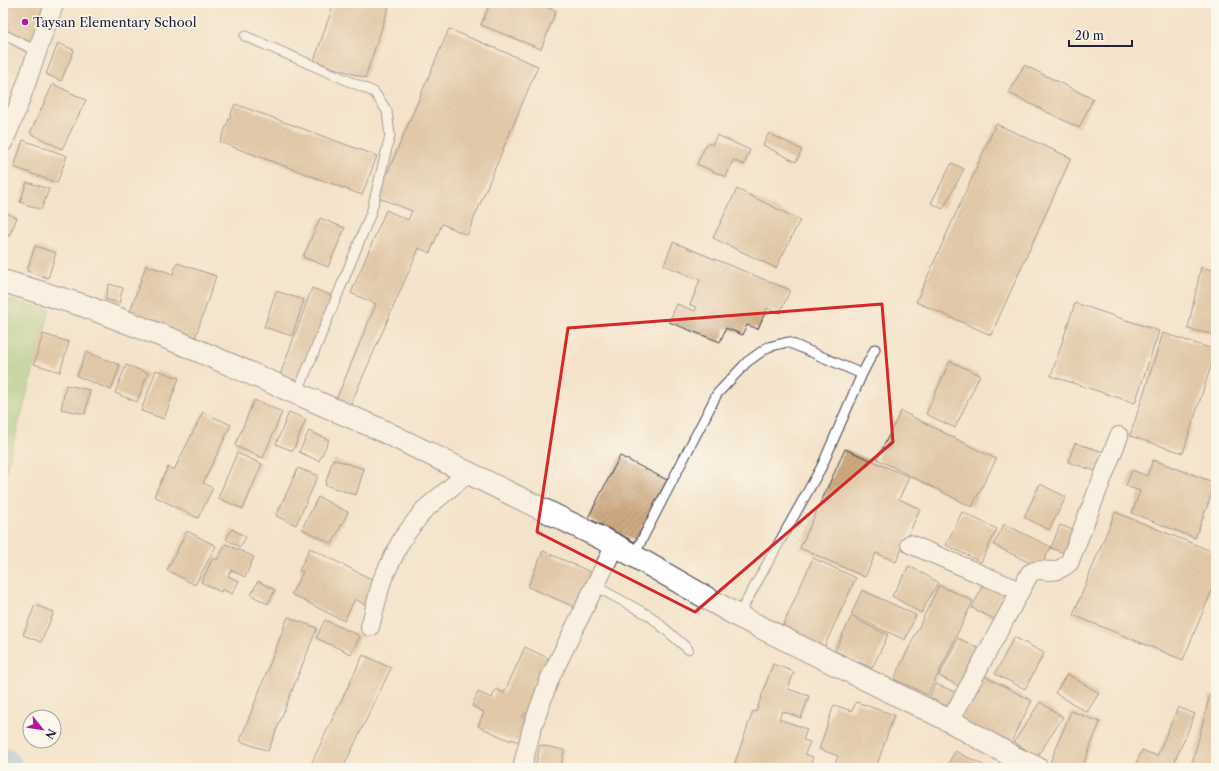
<svg xmlns="http://www.w3.org/2000/svg" width="1219" height="771" viewBox="0 0 1219 771" font-family="'Libre Caslon Text',serif">
	<style>
		.built { fill: #e7d4b7 }
		.grass { fill: #94c677; stroke: #5b7459 }
		.lines { fill: none; stroke-linecap: round; stroke-linejoin: round }
		.river { stroke: #7aaae4; stroke-width: 38 }
		.building { fill: url(#building-hatch) }
		.lane-casing { stroke: #423f50; stroke-width: 11 }
		.street-casing { stroke: #423f50; stroke-width: 20 }
		.secondary-casing { stroke: #423f50; stroke-width: 24 }
		.lane { stroke: #fff; stroke-width: 9 }
		.street { stroke: #fff; stroke-width: 18 }
		.secondary { stroke: #fff; stroke-width: 22 }
		.marked { fill: none; stroke: #d62828; stroke-width: 3; stroke-linejoin: round }
		.poi-dot { fill: #b5179e; stroke: #fbf7ec; stroke-width: 1.5 }
		.labels { text-anchor: middle; stroke-width: 3; stroke-linejoin: round; paint-order: stroke }
		.poi-label { font-size: 13px; fill: #22223b; stroke: #fbf7ec; text-anchor: start }
	</style>
	<defs>
		<pattern id="building-hatch" width="6" height="6" patternUnits="userSpaceOnUse"><rect width="6" height="6" fill="#cfab82"/><path d="M-1 1l2-2M0 6l6-6M5 7l2-2" fill="none" stroke="#a88b6c"/></pattern>
	</defs>
	<rect width="100%" height="100%" fill="#fbf7ec"/>
	<filter id="ink" filterUnits="userSpaceOnUse"><feTurbulence type="fractalNoise" baseFrequency=".025" numOctaves="2"/><feDisplacementMap in="SourceGraphic" scale="8" xChannelSelector="R" yChannelSelector="G"/><feConvolveMatrix kernelMatrix="1 2 1 2 8 2 1 2 1" color-interpolation-filters="sRGB"/></filter>
	<filter id="wash" filterUnits="userSpaceOnUse"><feTurbulence type="fractalNoise" baseFrequency=".012" numOctaves="4" result="noise"/><feDisplacementMap in="SourceGraphic" scale="16" xChannelSelector="R" yChannelSelector="G"/><feGaussianBlur stdDeviation="0.9" result="paint"/><feColorMatrix in="noise" values="0 0 0 0 0 0 0 0 0 0 0 0 0 0 0 0 0 1.4 0 .05"/><feComposite in="paint" operator="in"/></filter>
	<g filter="url(#wash)">
		<rect width="100%" height="100%" fill="#f4e3ca"/>
		<!-- built -->
		<path class="built" d="M3,3H55L22,77L3,68Z"/>
		<!-- grass -->
		<path class="grass" d="M3,298L50,310L4,477H3Z"/>
		<g class="lines">
			<!-- river -->
			<path class="river" d="M3,767L4,768"/>
		</g>
		<g id="blocks">
			<!-- building -->
			<path class="building" d="M10,3H53L37,45L3,31V20Z
				M334,3H390L365,78L314,61Z
				M437,3H451L449,7Z
				M490,3H536L556,11L541,49L481,25Z
				M449,29L538,66L467,235L442,224L430,253L419,248L350,406L336,400L376,304L351,293L386,210L408,220L412,211L377,197Z
				M58,43L74,50L61,81L46,74Z
				M1024,65L1093,99L1079,128L1009,93Z
				M53,84L86,100L62,149L30,133Z
				M235,104L377,156L362,195L220,142Z
				M996,124L1071,158L991,335L916,302Z
				M769,133L802,150L796,162L763,145Z
				M717,135L750,150L744,165L733,160L726,177L697,164L707,143L712,145Z
				M23,140L67,156L57,183L14,167Z
				M952,163L964,169L943,209L931,203Z
				M27,182L49,189L41,210L20,202Z
				M737,189L800,220L776,268L713,238Z
				M5,212L17,218L9,236L3,233V216Z
				M320,218L345,228L328,267L303,257Z
				M673,242L790,290L780,313L767,308L758,329L747,325L743,335L726,328L720,342L669,322L677,304L695,311L697,307L690,305L700,280L664,265Z
				M35,246L56,253L48,278L27,271Z
				M177,263L216,276L193,344L153,331L156,321L130,312L146,265L173,274Z
				M1201,267L1216,271V335L1188,329Z
				M109,284L123,288L119,303L105,299Z
				M312,288L332,296L300,382L280,375Z
				M276,291L304,300L292,336L264,327Z
				M1075,303L1159,331L1135,403L1051,376Z
				M1163,333L1216,350L1183,453L1130,436Z
				M43,334L69,342L60,372L34,364Z
				M86,352L120,365L111,390L77,376Z
				M950,361L980,375L955,428L926,414Z
				M126,365L148,373L137,402L115,393Z
				M156,370L179,378L164,419L141,411Z
				M66,385L90,390L85,414L61,409Z
				M254,400L282,412L263,458L235,446Z
				M901,411L996,459L972,507L877,459Z
				M203,412L231,425L203,483L213,488L198,518L154,496L168,467L174,470Z
				M289,412L306,419L293,451L276,444Z
				M309,431L329,440L319,461L299,452Z
				M1075,443L1104,452L1098,472L1068,462Z
				M845,449L909,477L899,499L920,509L896,562L876,553L865,577L800,548Z
				M237,453L262,464L243,509L218,498Z
				M620,456L667,480L635,542L588,518Z
				M333,459L364,469L356,495L325,485Z
				M1153,460L1216,483L1195,538L1132,513L1140,491L1126,486L1132,470L1147,476Z
				M298,468L318,476L296,525L276,516Z
				M1040,484L1066,497L1049,530L1024,517Z
				M318,497L348,512L332,544L302,529Z
				M962,512L997,529L981,562L946,545Z
				M1115,512L1216,553V580L1183,660L1073,615Z
				M1004,524L1051,547L1040,568L994,545Z
				M1060,525L1078,532L1070,555L1051,548Z
				M232,529L246,537L240,547L226,539Z
				M187,531L216,546L195,585L167,570Z
				M226,544L254,557L245,577L231,570L228,576L239,581L232,594L222,589L221,592L201,582L213,558L217,560Z
				M310,548L379,583L367,606L355,599L344,621L291,594L303,572L299,570Z
				M543,551L595,574L580,609L528,587Z
				M813,558L856,578L823,649L781,630Z
				M909,566L938,582L921,613L892,596Z
				M258,581L275,590L268,604L251,595Z
				M985,581L1013,594L1000,622L972,608Z
				M939,585L973,601L928,695L894,679Z
				M862,590L916,615L905,640L851,615Z
				M35,605L54,612L41,642L23,635Z
				M288,617L317,628L268,751L240,741Z
				M851,617L888,635L872,668L835,651Z
				M325,620L360,636L351,654L316,638Z
				M1014,637L1044,653L1025,689L995,674Z
				M958,638L984,651L965,689L939,676Z
				M525,647L554,661L529,715L525,713L522,717L530,721L519,742L511,739V741L478,726L484,712L472,706L478,692L492,698L496,689L504,693Z
				M363,655L391,668L343,768H325L312,762Z
				M773,664L794,672L788,689L809,696L801,718L782,711L779,719L807,729L803,740L810,742L805,754L813,757L809,768H733L753,711L756,712Z
				M1067,674L1099,693L1087,712L1055,693Z
				M983,675L1032,701L1008,747L959,722Z
				M936,684L962,695L955,710L929,698Z
				M1210,695L1216,697V768H1191Z
				M856,702L894,715L876,768H834L838,756L819,749L834,705L852,711Z
				M1040,702L1063,717L1037,757L1014,742Z
				M1178,707L1195,714L1174,763L1183,768H1134L1142,750L1157,756Z
				M1071,711L1100,722L1082,768H1048Z
				M540,745L564,750L561,768H535Z
				M955,751L989,768H946Z"/>
		</g>
	</g>
	<g filter="url(#ink)">
		<use href="#blocks" fill-opacity="0" stroke="#423f50" stroke-width="1"/>
		<g class="lines">
			<defs>
				<path id="lane" d="M3,34L36,51
					M245,36L374,92L387,111L390,136L371,213L297,394
					M634,555L717,394L747,362L768,347L788,342L862,374
					M595,586L650,616L688,649
					M738,616L822,466L862,374L875,349"/>
				<path id="street" d="M3,143C24,98 36,49 55,3
					M910,544L1020,591
					M370,627L382,580L402,539L424,510L469,472
					M950,721L1030,573C1039,568 1042,571 1052,571C1058,571 1064,567 1069,563L1119,436
					M522,768L532,728L550,678L615,545"/>
				<path id="secondary" d="M3,281L85,306L178,342L379,429L615,545L738,616L950,721L1015,758L1037,768"/>
			</defs>
			<!-- lane casing -->
			<use href="#lane" class="lane-casing"/>
			<!-- street casing -->
			<use href="#street" class="street-casing"/>
			<!-- secondary casing -->
			<use href="#secondary" class="secondary-casing"/>
			<!-- lane -->
			<use href="#lane" class="lane"/>
			<!-- street -->
			<use href="#street" class="street"/>
			<!-- secondary -->
			<use href="#secondary" class="secondary"/>
		</g>
	</g>
	<!-- marked area -->
	<path d="M0 0H1219V771H0ZM882,304L893,442L695,612L537,532L568,328Z" fill="#f4e3ca" fill-opacity=".55" fill-rule="evenodd"/>
	<path class="marked" d="M882,304L893,442L695,612L537,532L568,328Z"/>
	<!-- markers -->
	<circle class="poi-dot" cx="25" cy="22" r="4"/>
	<g class="labels">
		<!-- poi labels -->
		<g class="poi-label">
			<text x="33" y="27">Taysan Elementary School</text>
		</g>
	</g>
	<!-- margin -->
	<rect width="1219" height="771" fill="none" stroke="#fbf7ec" stroke-width="16"/>
	<!-- north arrow -->
	<g transform="translate(42 729) rotate(120)"><circle r="19" fill="#fbf7ec" stroke="#a4a2a5"/>
	<path d="M0-3L7 15L0 10L-7 15Z" fill="#b5179e"/>
	<text y="-6" font-size="11" font-weight="bold" text-anchor="middle" fill="#22223b">N</text>
	</g>
	<!-- scale -->
	<path d="M1069 40v6h63v-6" fill="none" stroke="#22223b" stroke-width="2"/>
	<text x="1075" y="40" font-size="12" fill="#22223b" stroke="#fbf7ec" stroke-width="3" paint-order="stroke">20 m</text>
</svg>
